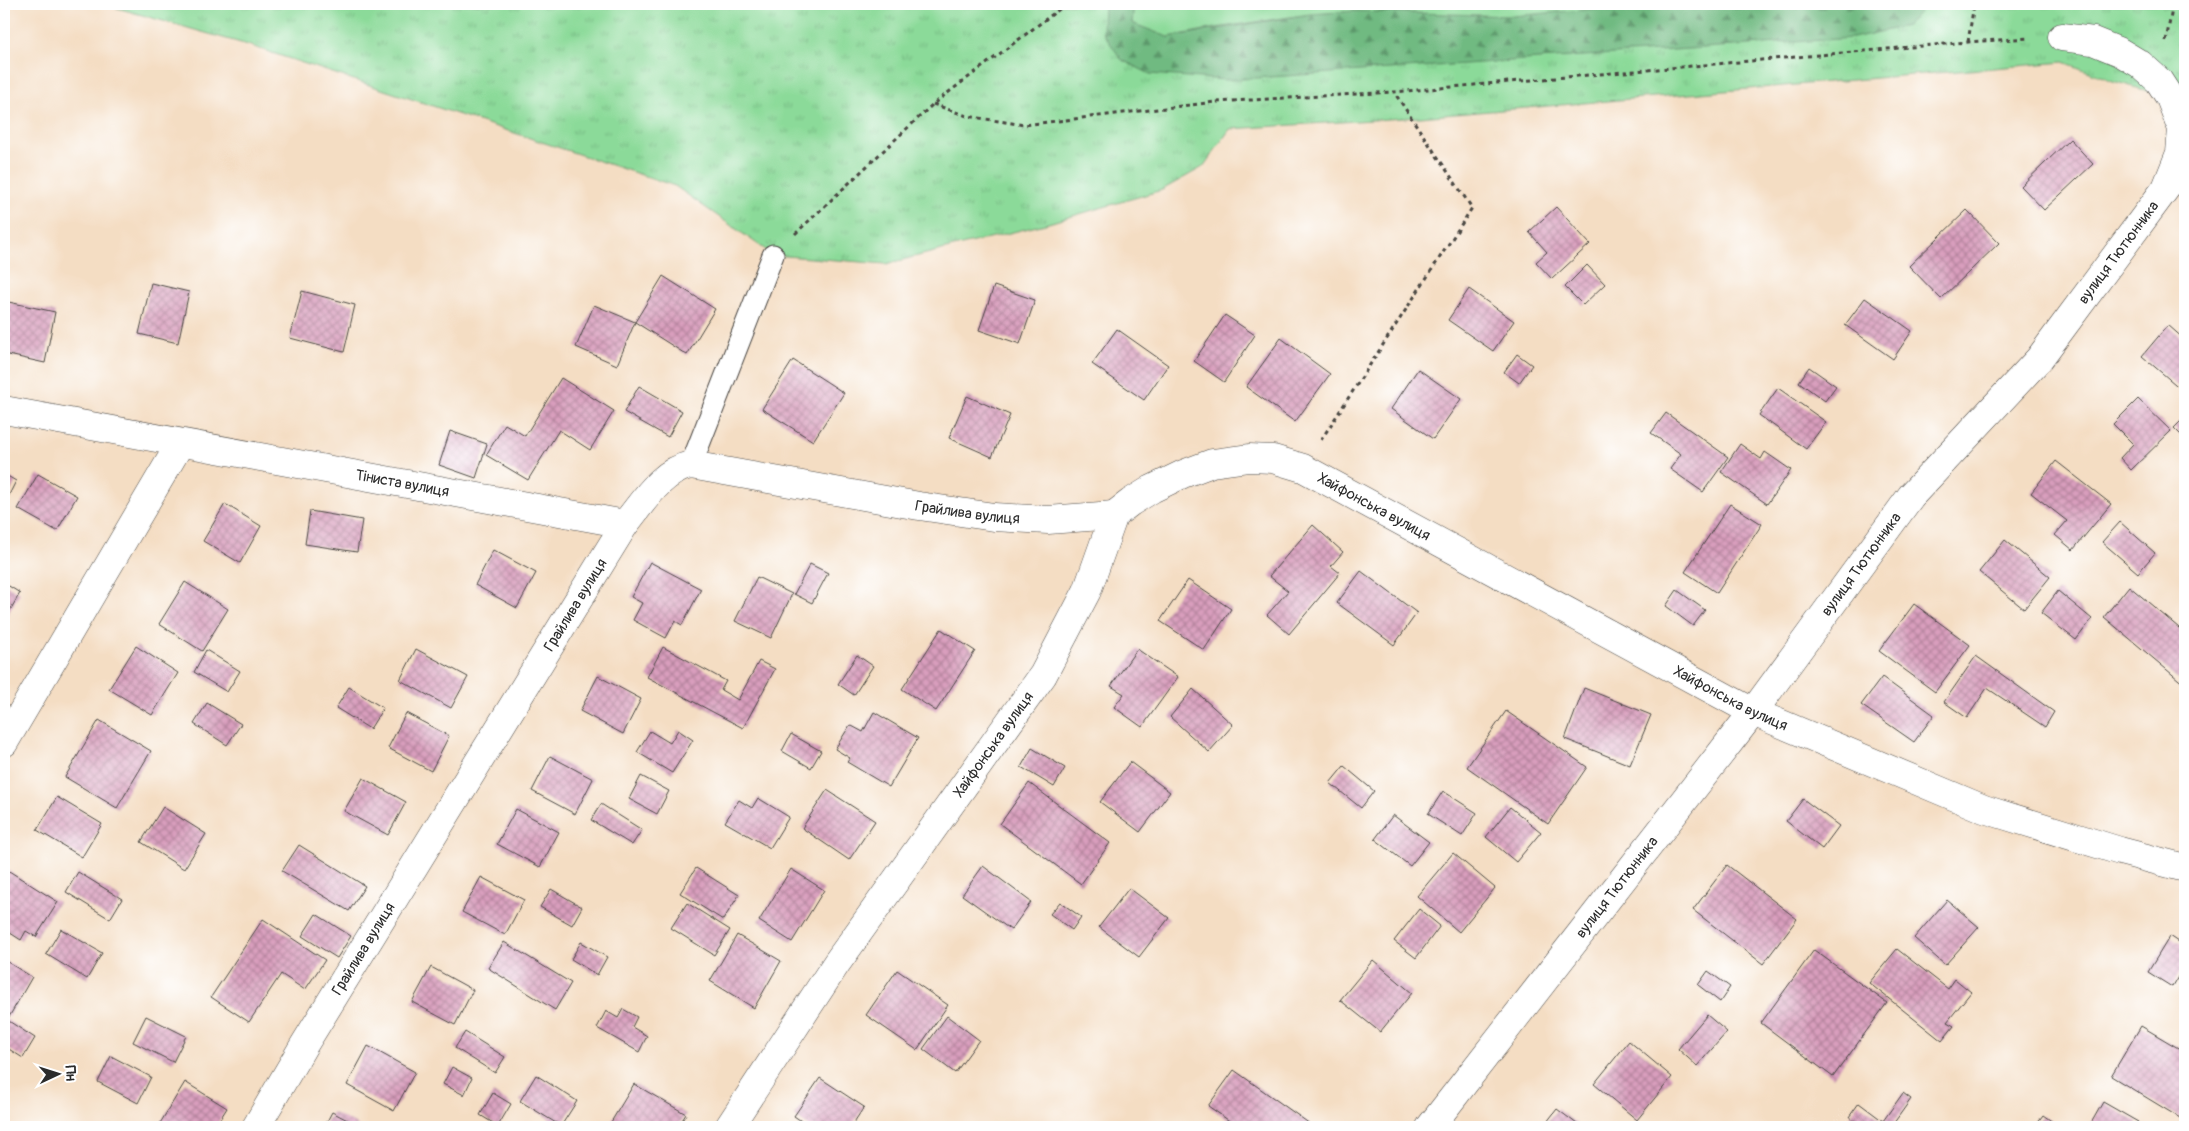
<svg xmlns="http://www.w3.org/2000/svg" width="2189" height="1131" viewBox="0 0 2189 1131" font-family="Pangolin,sans-serif">
	<style>
		.grass { fill: url(#grass-tufts); stroke: #5b8262 }
		.forest { fill: url(#forest-firs); stroke: #4e7256 }
		.garden { fill: #8bda99; stroke: #5b8262 }
		.building { fill: url(#building-cross-hatch) }
		.lines { fill: none; stroke-linecap: round; stroke-linejoin: round }
		.service-casing { stroke: #494642; stroke-width: 23 }
		.minor-casing { stroke: #494642; stroke-width: 29 }
		.path { stroke: #494642; stroke-width: 3; stroke-dasharray: 4 4; stroke-linecap: butt }
		.service { stroke: #fff; stroke-width: 21 }
		.minor { stroke: #fff; stroke-width: 28 }
		.labels { text-anchor: middle; stroke-width: 4.5; stroke-linejoin: round; paint-order: stroke }
		.street-label { font-size: 15px; fill: #2b2b2b; stroke: #fff }
	</style>
	<defs>
		<pattern id="grass-tufts" width="24" height="20" patternUnits="userSpaceOnUse" patternTransform="scale(1.25)"><rect width="24" height="20" fill="#8bda99"/><path d="M3 7l-1-3M5 7V3M7 7l1-3M15 17l-1-3M17 17v-4M19 17l1-3" fill="none" stroke="#78bb84"/></pattern>
		<pattern id="forest-firs" width="22" height="20" patternUnits="userSpaceOnUse" patternTransform="scale(1.25)"><rect width="22" height="20" fill="#70ba81"/><path d="M5 1l3.5 6h-7zM16 11l3.5 6h-7z" fill="#5c976a"/></pattern>
		<pattern id="building-cross-hatch" width="8" height="8" patternUnits="userSpaceOnUse" patternTransform="scale(1.25)"><rect width="8" height="8" fill="#d99ebd"/><path d="M0 0l8 8M0 8l8-8" fill="none" stroke="#b0819a"/></pattern>
	</defs>
	<rect width="100%" height="100%" fill="#fff"/>
	<filter id="ink" filterUnits="userSpaceOnUse"><feTurbulence type="fractalNoise" baseFrequency=".02" numOctaves="2"/><feDisplacementMap in="SourceGraphic" scale="10" xChannelSelector="R" yChannelSelector="G"/><feConvolveMatrix kernelMatrix="1 2 1 2 8 2 1 2 1" color-interpolation-filters="sRGB"/></filter>
	<filter id="wash" filterUnits="userSpaceOnUse"><feTurbulence type="fractalNoise" baseFrequency=".0096" numOctaves="4" result="noise"/><feDisplacementMap in="SourceGraphic" scale="20" xChannelSelector="R" yChannelSelector="G"/><feGaussianBlur stdDeviation="1.12" result="paint"/><feColorMatrix in="noise" values="0 0 0 0 0 0 0 0 0 0 0 0 0 0 0 0 0 1.4 0 .05"/><feComposite in="paint" operator="in"/></filter>
	<g filter="url(#wash)">
		<rect width="100%" height="100%" fill="#f4ddc3"/>
		<!-- grass -->
		<path class="grass" d="M103,4H1134L1132,23L1512,16L1652,4H2185V100L2176,99L2113,81L2064,62L1420,117L1230,129L1203,167L1162,190L1045,224L886,264L773,255L675,186L248,45Z"/>
		<!-- forest -->
		<path class="forest" d="M1104,4H1134L1132,23L1168,37L1310,14L1354,11L1512,16L1652,4H1922V9L1906,26L1853,38L1226,80L1150,74L1122,60L1103,33Z"/>
		<!-- garden -->
		<path class="garden" d="M1134,4H1652L1512,16L1354,11L1310,14L1215,28L1168,37L1132,23Z"/>
		<g id="blocks">
			<!-- building -->
			<path class="building" d="M2070,139L2093,164L2044,210L2021,186Z
				M1556,207L1590,244L1552,279L1536,262L1547,252L1529,232Z
				M1967,210L1999,243L1941,299L1909,266Z
				M1587,265L1605,284L1583,305L1565,287Z
				M663,276L715,309L687,355L635,322Z
				M151,283L189,292L178,343L139,334Z
				M994,286L1035,300L1020,344L979,330Z
				M1469,289L1514,321L1493,351L1448,320Z
				M302,291L355,305L344,352L290,338Z
				M1865,298L1912,331L1893,359L1845,325Z
				M4,301L55,312L45,363L4,354Z
				M594,305L635,322L617,365L576,347Z
				M1225,315L1255,335L1224,382L1194,361Z
				M2168,325L2185,340V386L2182,390L2142,356Z
				M1117,329L1168,365L1144,400L1092,364Z
				M1281,338L1330,374L1295,422L1246,387Z
				M1517,354L1532,365L1519,383L1504,372Z
				M793,360L844,393L813,441L762,409Z
				M1809,367L1836,386L1825,401L1799,382Z
				M1418,369L1461,399L1433,439L1391,409Z
				M561,378L614,411L590,450L559,430L528,480L486,455L505,424L525,436Z
				M639,386L682,411L668,437L624,412Z
				M1778,388L1826,422L1806,449L1759,415Z
				M967,396L1010,415L992,457L949,438Z
				M2138,399L2171,431L2131,470L2120,458L2133,444L2113,424Z
				M1666,413L1728,457L1703,492L1670,469L1681,454L1651,433Z
				M2185,417V439L2174,428Z
				M450,431L487,444L476,478L439,465Z
				M1740,444L1761,459L1765,452L1791,470L1767,504L1721,472Z
				M2056,461L2111,504L2073,550L2055,535L2067,521L2031,493Z
				M4,474L16,481L4,505Z
				M38,474L77,496L57,531L18,509Z
				M225,504L261,526L240,563L203,541Z
				M1730,504L1762,524L1717,593L1685,572Z
				M310,511L362,520L357,552L305,544Z
				M2120,522L2155,553L2138,573L2102,542Z
				M1313,525L1343,552L1331,566L1340,573L1289,634L1267,615L1288,591L1269,576Z
				M2005,540L2050,577L2024,609L1979,572Z
				M493,550L536,573L517,608L475,585Z
				M650,562L701,589L682,625L675,621L666,638L633,620L642,603L631,597Z
				M810,564L828,573L812,603L794,594Z
				M1361,571L1417,613L1394,645L1337,603Z
				M757,577L792,594L771,638L735,621Z
				M1188,580L1231,609L1204,650L1160,621Z
				M185,582L228,609L202,651L159,624Z
				M4,583L20,593L4,621Z
				M2129,586L2185,633V685L2104,617Z
				M1677,590L1705,610L1693,626L1666,606Z
				M2058,591L2092,619L2076,640L2041,613Z
				M1914,604L1970,645L1935,692L1879,651Z
				M941,629L975,651L936,711L902,689Z
				M136,646L178,673L152,715L109,689Z
				M663,647L726,681L721,690L738,700L759,661L775,669L743,728L647,677Z
				M416,649L468,677L451,708L400,680Z
				M1137,649L1178,677L1142,727L1114,707L1124,694L1111,686Z
				M206,650L240,671L227,692L194,672Z
				M857,655L873,666L854,695L838,684Z
				M1976,656L2054,712L2045,727L1987,688L1967,718L1944,702Z
				M598,676L641,699L623,734L580,711Z
				M1882,677L1934,715L1914,742L1861,705Z
				M349,687L383,708L370,729L336,708Z
				M1584,688L1651,715L1630,765L1565,739Z
				M1193,689L1233,725L1209,752L1170,717Z
				M207,703L241,724L227,745L194,724Z
				M1506,711L1587,767L1548,824L1467,767Z
				M874,712L918,738L889,787L847,762L850,758L835,749L850,725L863,732Z
				M406,713L449,736L431,771L388,748Z
				M99,720L151,751L117,808L65,777Z
				M678,730L693,740L672,773L637,752L650,731L670,743Z
				M791,734L821,751L811,768L782,751Z
				M1032,748L1065,768L1054,787L1021,767Z
				M550,756L593,779L575,814L532,791Z
				M1130,762L1170,792L1140,832L1100,802Z
				M1344,766L1374,791L1361,808L1330,783Z
				M641,776L669,791L657,814L629,799Z
				M363,778L406,802L388,835L344,811Z
				M1029,783L1110,843L1081,884L1000,824Z
				M827,790L875,821L849,860L802,828Z
				M1443,791L1477,813L1462,836L1428,814Z
				M57,797L102,824L82,857L37,830Z
				M758,798L789,817L770,848L725,822L739,800L752,808Z
				M1803,799L1839,826L1822,849L1786,821Z
				M601,804L642,830L632,845L591,820Z
				M163,807L206,834L184,869L141,842Z
				M1510,807L1541,832L1516,862L1486,837Z
				M516,809L559,832L540,867L497,844Z
				M1393,815L1429,842L1410,866L1375,839Z
				M299,845L365,886L349,911L282,871Z
				M1453,853L1495,888L1459,932L1417,896Z
				M1727,865L1797,919L1763,964L1693,910Z
				M983,866L1031,902L1011,930L962,895Z
				M696,868L739,895L723,920L680,893Z
				M791,869L824,890L792,942L759,921Z
				M9,871L58,902L36,937L26,931L21,940L4,929V880Z
				M78,872L122,899L110,919L66,892Z
				M481,877L524,900L505,935L462,912Z
				M1129,888L1169,918L1139,957L1099,927Z
				M551,889L582,907L572,925L540,907Z
				M1947,900L1979,927L1945,965L1914,938Z
				M1060,902L1081,917L1072,930L1050,914Z
				M687,903L730,930L714,955L671,928Z
				M1419,909L1440,926L1416,958L1394,941Z
				M316,914L351,936L337,958L302,936Z
				M263,919L325,960L305,990L281,974L249,1022L211,997Z
				M61,929L102,953L87,979L46,954Z
				M737,935L781,961L754,1008L710,981Z
				M2170,936L2185,946V965L2172,987L2148,972Z
				M504,942L571,983L555,1010L488,968Z
				M581,942L607,957L597,975L571,959Z
				M1897,949L1948,989L1955,979L1971,992L1947,1022L1954,1026L1942,1041L1869,983Z
				M1814,950L1887,1003L1833,1077L1761,1023Z
				M4,960L32,977L9,1017L4,1014Z
				M1373,960L1412,993L1380,1032L1340,1000Z
				M431,967L473,990L455,1025L412,1002Z
				M897,970L948,1005L917,1050L866,1015Z
				M1708,971L1730,987L1720,1002L1698,985Z
				M623,1009L637,1017L632,1027L647,1036L639,1052L597,1028L606,1011L618,1018Z
				M1707,1015L1727,1032L1697,1066L1678,1049Z
				M146,1016L186,1036L173,1062L133,1042Z
				M947,1016L979,1040L955,1073L923,1049Z
				M4,1018L35,1038L23,1058L4,1046Z
				M2141,1026L2185,1052V1121L2111,1076Z
				M465,1032L505,1057L495,1073L455,1048Z
				M1629,1041L1672,1077L1637,1120L1594,1084Z
				M368,1046L415,1072L394,1111L347,1085Z
				M111,1056L151,1077L138,1103L98,1082Z
				M452,1067L472,1078L464,1095L443,1084Z
				M1234,1070L1310,1124L1308,1127H1238L1208,1106Z
				M536,1075L577,1101L561,1126L520,1101Z
				M820,1078L864,1107L851,1127H810L794,1116Z
				M185,1082L227,1108L215,1127H164L159,1125Z
				M634,1084L686,1114L678,1127H608Z
				M493,1093L511,1104L498,1126L480,1115Z
				M1903,1093L1911,1099L1891,1127H1863L1849,1117L1859,1103L1883,1121Z
				M2103,1102L2138,1122L2135,1127H2093L2090,1125Z
				M1557,1109L1581,1127H1543Z
				M332,1112L361,1127H324Z
				M2043,1115L2060,1127H2034Z"/>
		</g>
	</g>
	<g filter="url(#ink)">
		<use href="#blocks" fill-opacity="0" stroke="#494642" stroke-width="1"/>
		<g class="lines">
			<defs>
				<path id="service" d="M691,465L773,255"/>
				<g id="minor">
					<path id="s1" d="M4,410L625,524"/>
					<path d="M4,743L180,444"/>
					<path id="s2" d="M256,1127L304,1045L625,524C643,502 662,470 691,465L919,506L994,517L1048,520L1114,515"/>
					<path id="s3" d="M729,1127L836,964L1043,675L1087,591L1114,515L1131,502L1152,489L1183,474L1212,463L1249,458L1273,459L1303,468L1753,712L1984,809L2120,851L2185,868"/>
					<path id="s4" d="M1430,1127L1753,712L1911,496L2039,359L2166,188L2180,153L2182,129L2170,98L2159,81L2140,64L2120,52L2093,41L2062,37"/>
				</g>
			</defs>
			<!-- service casing -->
			<use href="#service" class="service-casing"/>
			<!-- minor casing -->
			<use href="#minor" class="minor-casing"/>
			<!-- path -->
			<path class="path" d="M2166,41L2173,4
				M1968,42L1974,4
				M933,104L967,116L1024,125L1215,102L1394,92L1968,42L2029,38
				M795,234L933,104L1066,4
				M1321,440L1472,208L1394,92"/>
			<!-- service -->
			<use href="#service" class="service"/>
			<!-- minor -->
			<use href="#minor" class="minor"/>
		</g>
	</g>
	<g class="labels">
		<!-- street labels -->
		<g class="street-label">
			<text dy="5" stroke="none"><textPath href="#s4" startOffset="1114">вулиця Тютюнника</textPath></text>
			<text dy="5" stroke="none"><textPath href="#s1" startOffset="405">Тіниста вулиця</textPath></text>
			<text dy="5" stroke="none"><textPath href="#s3" startOffset="1011">Хайфонська вулиця</textPath></text>
			<text dy="5" stroke="none"><textPath href="#s2" startOffset="1078">Грайлива вулиця</textPath></text>
			<text dy="5" stroke="none"><textPath href="#s4" startOffset="709">вулиця Тютюнника</textPath></text>
			<text dy="5" stroke="none"><textPath href="#s2" startOffset="612">Грайлива вулиця</textPath></text>
			<text dy="5" stroke="none"><textPath href="#s3" startOffset="1416">Хайфонська вулиця</textPath></text>
			<text dy="5" stroke="none"><textPath href="#s3" startOffset="465">Хайфонська вулиця</textPath></text>
			<text dy="5" stroke="none"><textPath href="#s4" startOffset="304">вулиця Тютюнника</textPath></text>
			<text dy="5" stroke="none"><textPath href="#s2" startOffset="208">Грайлива вулиця</textPath></text>
		</g>
	</g>
	<!-- margin -->
	<rect width="2189" height="1131" fill="none" stroke="#fff" stroke-width="20"/>
	<!-- north arrow -->
	<g transform="translate(58 1074) rotate(86)" stroke="#ffffff" stroke-width="4" paint-order="stroke">
	<path d="M0-4L9 19L0 12L-9 19Z" fill="#2b2b2b"/>
	<text y="-8" font-size="14" font-weight="bold" text-anchor="middle" fill="#2b2b2b">Пн</text>
	</g>
</svg>
